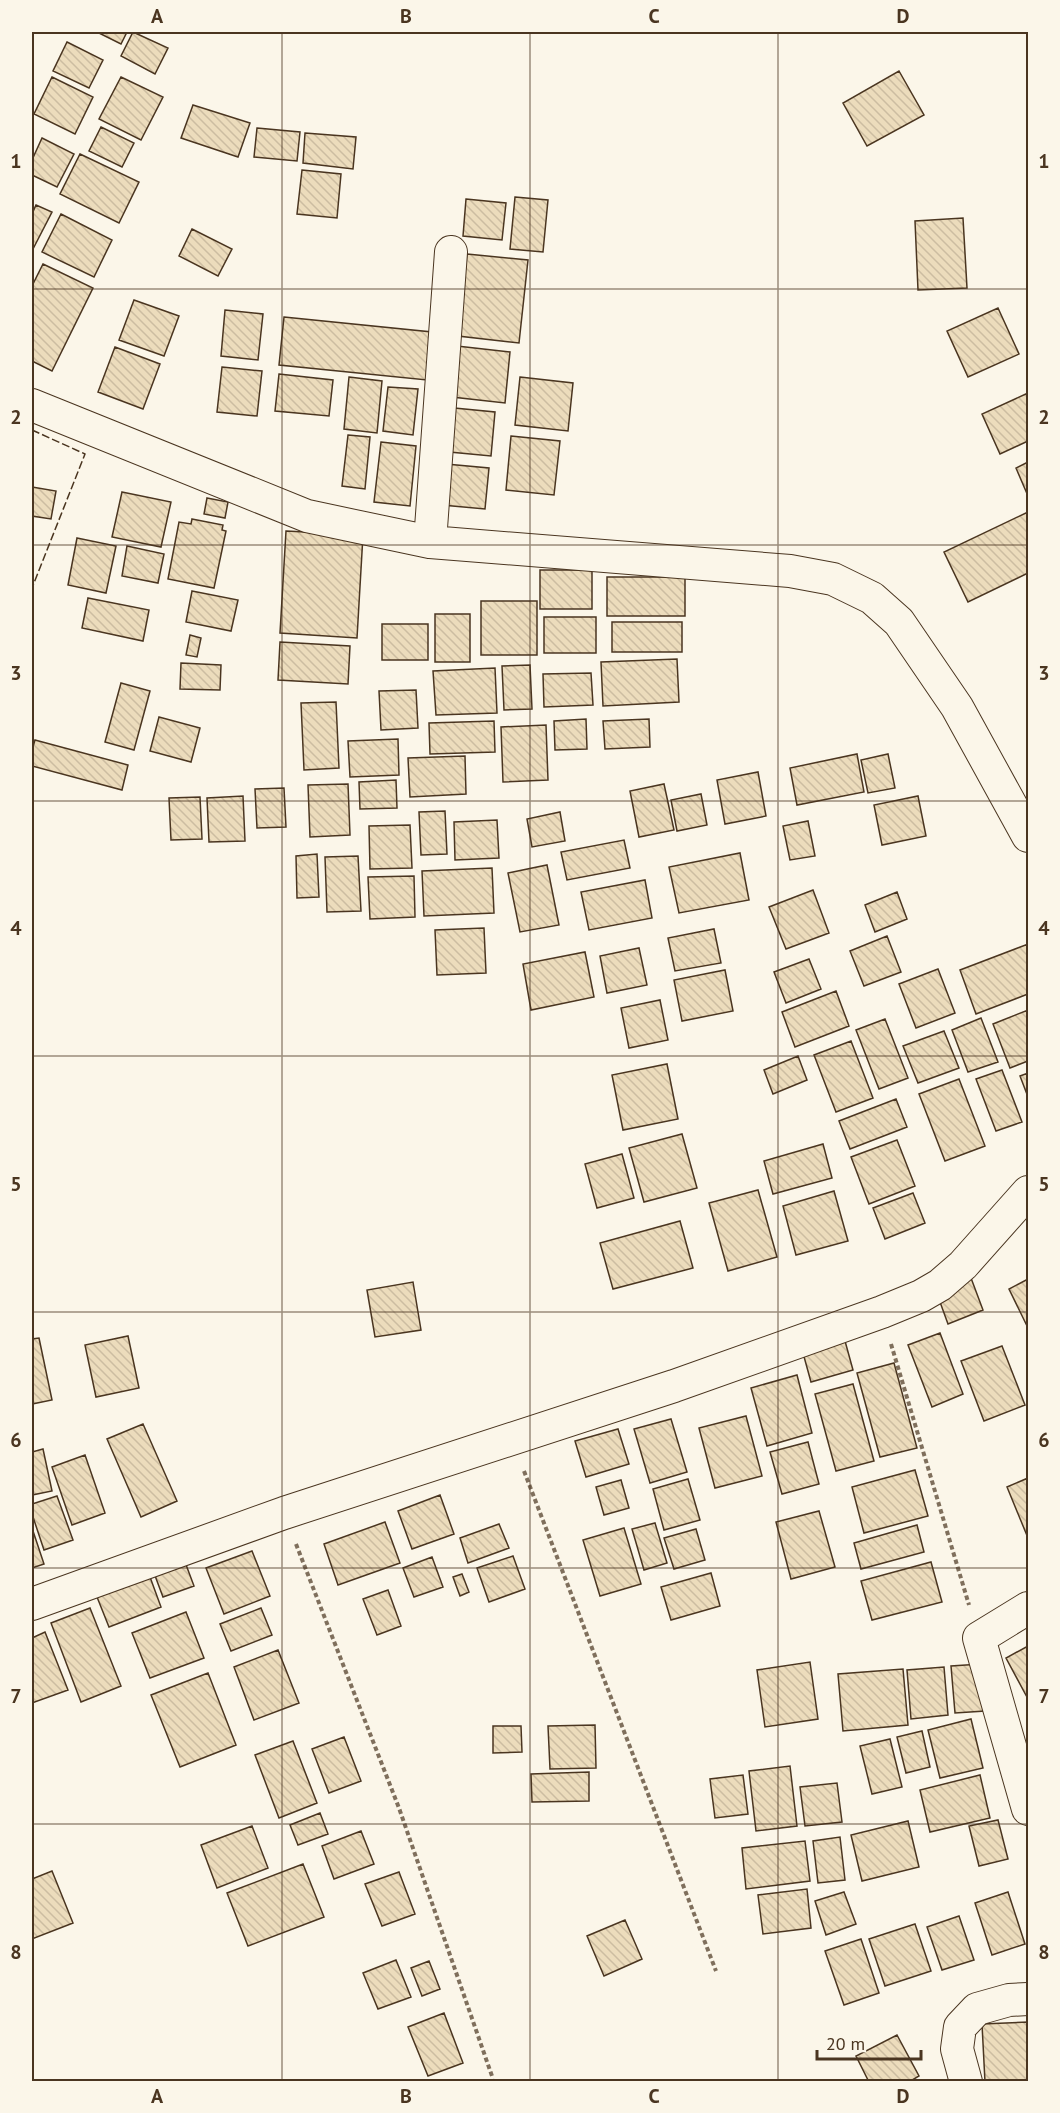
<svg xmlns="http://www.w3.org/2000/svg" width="1060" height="2113" viewBox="0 0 1060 2113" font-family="'PT Sans',sans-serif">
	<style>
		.building { fill: url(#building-back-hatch); stroke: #4a3520; stroke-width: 1.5 }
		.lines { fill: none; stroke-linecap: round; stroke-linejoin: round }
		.minor-casing { stroke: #4a3520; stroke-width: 34 }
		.path { stroke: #7f6f5c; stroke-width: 4; stroke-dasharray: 4.5 3; stroke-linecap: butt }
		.minor { stroke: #fbf6e9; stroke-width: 32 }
		.fence { stroke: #4a3520; stroke-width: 1.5; stroke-dasharray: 8 3; stroke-linecap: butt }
		.grid { fill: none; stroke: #4a3520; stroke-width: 1.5; stroke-opacity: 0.55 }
		.neatline { fill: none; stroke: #4a3520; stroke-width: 2 }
		.grid-label { font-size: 20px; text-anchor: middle; font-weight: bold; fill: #4a3520 }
	</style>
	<defs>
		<pattern id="building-back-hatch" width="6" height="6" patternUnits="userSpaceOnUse" patternTransform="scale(1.5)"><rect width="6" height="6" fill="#ecdcbc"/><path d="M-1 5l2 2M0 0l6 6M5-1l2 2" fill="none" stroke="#ccbda1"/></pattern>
	</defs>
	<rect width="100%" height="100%" fill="#fbf6e9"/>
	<!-- building -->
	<path class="building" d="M97,32H127L121,44Z
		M133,32L168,48L155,74L121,56Z
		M67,42L103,60L89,88L53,71Z
		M899,71L924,115L867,146L843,103Z
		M52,77L93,97L75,134L34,114Z
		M121,77L163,97L141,140L99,119Z
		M193,105L250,123L238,157L181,138Z
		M101,127L134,143L122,167L89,151Z
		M257,128L300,132L297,161L254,157Z
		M305,133L356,137L353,169L303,163Z
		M42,138L74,154L57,187L32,175V160Z
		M80,154L139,182L119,223L60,194Z
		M302,170L341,174L337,218L297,214Z
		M515,197L548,200L543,252L510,249Z
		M466,199L506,203L502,240L463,236Z
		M36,205L52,212L33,249L32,214Z
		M61,214L112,240L94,277L42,252Z
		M963,218L967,288L918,290L915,221Z
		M192,229L232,249L218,276L179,256Z
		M467,254L528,260L519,343L458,336Z
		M43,264L93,288L52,371L32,361V286Z
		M134,300L179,316L164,356L119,340Z
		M998,308L1019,354L968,377L947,331Z
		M225,310L263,314L258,360L221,356Z
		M284,317L432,332L427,380L279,365Z
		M448,345L510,352L505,403L443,396Z
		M115,347L160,364L143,409L98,392Z
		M222,367L262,371L257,416L217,412Z
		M279,374L333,380L329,416L275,411Z
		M349,377L382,381L377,433L344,429Z
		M520,377L573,383L568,431L515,425Z
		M388,387L418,389L413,435L383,431Z
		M1028,393V441L1000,454L982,414Z
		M444,407L495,412L491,456L439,451Z
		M348,435L370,437L365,489L342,486Z
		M511,436L560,441L554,495L506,490Z
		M381,442L416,446L410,506L374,502Z
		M1028,462V496L1016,468Z
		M435,463L489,468L485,509L431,504Z
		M32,487L56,491L51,519L32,516Z
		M122,492L171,502L161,547L112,537Z
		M207,498L228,502L225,518L204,514Z
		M1028,512V573L968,602L944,552Z
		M192,519L223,525L222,530L226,531L214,588L168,579L179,522L191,524Z
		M286,531L363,535L357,638L280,633Z
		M77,538L116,546L106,593L68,585Z
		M127,546L164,554L158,583L122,576Z
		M540,570H592V609H540Z
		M607,577H685V616H607Z
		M192,591L238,600L231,631L186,622Z
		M88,598L149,610L143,641L82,628Z
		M481,601H537V655H481Z
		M435,614H470V662H435Z
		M544,617H596V653H544Z
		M612,622H682V652H612Z
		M382,624H428V660H382Z
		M190,635L201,638L197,657L186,655Z
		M280,642L350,646L348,684L278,680Z
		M677,659L679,702L603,706L601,662Z
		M181,663L221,665L220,690L180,689Z
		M530,665L532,709L504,710L502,666Z
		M495,668L497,713L436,715L433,671Z
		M591,673L593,705L544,707L543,674Z
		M121,683L150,691L134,750L105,742Z
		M416,690L418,728L381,730L379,691Z
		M336,702L339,768L304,770L301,703Z
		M159,717L200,728L191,762L150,751Z
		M586,719L587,749L555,750L554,721Z
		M649,719L650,747L605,749L603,721Z
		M494,721L495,752L430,754L429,723Z
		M546,725L548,780L503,782L501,727Z
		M398,739L399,775L350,777L348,741Z
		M35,740L128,765L122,790L32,766V750Z
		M857,754L864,792L797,805L790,768Z
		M888,754L895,788L868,793L861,760Z
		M465,756L466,794L410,797L408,758Z
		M758,772L766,816L725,824L717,780Z
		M396,780L397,808L360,809L359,782Z
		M348,784L350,835L310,837L308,785Z
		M664,784L674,830L639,837L630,791Z
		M284,788L286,827L257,828L255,789Z
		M701,794L707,825L677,831L671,800Z
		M243,796L245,841L209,842L207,798Z
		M918,796L926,836L882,845L874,805Z
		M200,797L202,839L171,840L169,798Z
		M445,811L447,854L421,855L419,812Z
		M560,812L565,841L532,847L527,819Z
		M497,820L499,858L455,860L454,822Z
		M808,821L815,856L790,860L783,826Z
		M410,825L412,868L370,869L369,826Z
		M624,840L630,868L567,880L561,852Z
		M740,853L749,900L679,913L669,867Z
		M317,854L319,897L297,898L296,856Z
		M358,856L361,911L327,912L325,857Z
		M547,865L559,925L520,932L508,873Z
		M492,868L494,913L424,916L422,871Z
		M414,876L415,917L370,919L368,877Z
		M645,880L652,918L589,930L581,892Z
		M813,890L829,933L786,949L769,907Z
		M897,892L907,919L875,932L865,905Z
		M484,928L486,973L437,975L435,930Z
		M714,929L721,963L675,971L668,938Z
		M887,936L901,972L864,986L850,951Z
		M1028,944V994L976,1014L960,970Z
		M639,948L647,985L607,993L600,956Z
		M585,952L594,997L531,1010L523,964Z
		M809,959L821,989L786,1003L774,972Z
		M938,969L955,1013L916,1028L899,984Z
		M725,970L733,1011L682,1021L674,980Z
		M836,991L849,1026L795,1047L782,1012Z
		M660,1000L668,1040L629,1048L621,1008Z
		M1028,1010V1061L1010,1068L993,1024Z
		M981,1018L998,1062L968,1072L952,1030Z
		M885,1019L908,1078L879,1089L856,1030Z
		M944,1031L959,1068L918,1083L903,1046Z
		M851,1041L873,1098L836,1112L814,1055Z
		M798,1056L807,1080L773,1094L764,1070Z
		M667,1064L678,1119L623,1130L612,1075Z
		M1002,1070L1022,1122L996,1131L976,1079Z
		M1028,1073V1097L1020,1076Z
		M959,1079L985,1146L945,1161L919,1094Z
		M896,1099L907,1127L850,1149L839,1121Z
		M682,1134L697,1188L644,1202L629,1148Z
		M897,1140L915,1186L869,1204L851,1157Z
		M823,1144L832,1178L773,1194L764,1161Z
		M622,1154L634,1198L597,1208L585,1164Z
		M758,1190L777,1257L728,1271L709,1203Z
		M834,1191L848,1241L796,1255L783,1206Z
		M913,1193L925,1223L885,1239L873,1208Z
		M680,1221L693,1268L613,1289L600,1243Z
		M971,1278L983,1310L948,1324L936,1291Z
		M1028,1279V1328L1009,1289Z
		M413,1282L421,1330L375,1337L367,1290Z
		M940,1333L963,1394L932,1407L908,1345Z
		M128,1336L139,1388L96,1397L85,1345Z
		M39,1338L52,1400L32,1404V1339Z
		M845,1341L853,1370L811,1382L803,1353Z
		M1002,1346L1025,1405L984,1421L961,1361Z
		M894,1363L917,1448L880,1457L857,1373Z
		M797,1375L812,1433L767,1446L751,1388Z
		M853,1384L874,1461L836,1471L815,1394Z
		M746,1416L762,1476L715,1488L699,1428Z
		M671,1419L687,1472L650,1483L634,1429Z
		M143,1424L177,1501L141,1517L107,1439Z
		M618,1429L629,1464L586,1477L575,1441Z
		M808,1442L819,1484L782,1494L770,1452Z
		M43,1449L52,1491L32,1495V1452Z
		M85,1455L105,1513L72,1525L52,1467Z
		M915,1470L928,1516L864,1533L852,1487Z
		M1028,1478V1538L1007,1487Z
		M688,1479L700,1520L664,1530L653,1489Z
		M621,1480L629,1508L604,1515L596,1487Z
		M440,1495L454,1534L412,1549L398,1511Z
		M57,1496L73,1540L44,1550L32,1514V1504Z
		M819,1511L835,1567L791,1579L776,1522Z
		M385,1522L400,1563L338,1585L324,1544Z
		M655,1523L667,1563L644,1570L632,1529Z
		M499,1524L509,1548L468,1563L460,1538Z
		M917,1525L924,1552L861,1569L854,1543Z
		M32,1528L44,1564L32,1568Z
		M624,1528L641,1584L600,1596L583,1540Z
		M696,1529L705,1560L674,1569L664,1538Z
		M252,1551L270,1596L224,1614L206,1568Z
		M513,1556L525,1589L489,1602L477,1568Z
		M432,1557L443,1587L414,1597L403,1568Z
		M185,1562L194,1586L163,1597L154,1573Z
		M931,1562L942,1602L872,1620L861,1581Z
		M711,1573L720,1606L671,1620L661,1587Z
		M462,1574L469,1592L460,1596L453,1577Z
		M150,1577L161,1607L109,1627L97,1597Z
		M388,1590L401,1626L377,1635L363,1599Z
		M90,1608L121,1686L81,1702L51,1623Z
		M261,1608L272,1635L231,1651L220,1624Z
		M186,1612L204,1658L150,1678L132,1633Z
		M45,1632L68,1690L32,1703V1638Z
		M1028,1646V1699L1006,1658Z
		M278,1650L299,1703L254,1720L234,1667Z
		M810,1662L818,1719L765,1727L757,1670Z
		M981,1664L985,1711L955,1713L951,1666Z
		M944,1667L948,1715L911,1719L907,1670Z
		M903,1669L908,1725L843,1731L838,1674Z
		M208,1673L236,1745L180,1767L151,1695Z
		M971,1719L983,1768L940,1778L928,1730Z
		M595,1725L596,1768L550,1769L548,1726Z
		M493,1726H521L522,1752L493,1753Z
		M922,1731L930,1767L906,1773L897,1737Z
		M344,1737L361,1781L329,1793L312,1749Z
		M890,1739L902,1787L872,1794L860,1746Z
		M293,1741L317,1803L279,1818L255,1755Z
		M790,1766L797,1826L756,1831L749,1771Z
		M589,1772V1801L532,1802L531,1774Z
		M743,1775L748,1814L715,1818L710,1779Z
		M980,1775L990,1818L930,1832L920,1790Z
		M837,1783L842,1822L805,1826L800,1787Z
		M320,1813L328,1834L298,1845L290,1825Z
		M998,1820L1008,1859L979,1866L969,1826Z
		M908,1821L919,1867L862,1881L851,1835Z
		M252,1826L268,1868L217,1888L201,1845Z
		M361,1831L374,1864L334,1879L322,1846Z
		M840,1837L845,1880L818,1883L813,1841Z
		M805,1841L810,1881L746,1889L742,1848Z
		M303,1864L324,1917L248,1946L227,1893Z
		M52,1871L73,1923L32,1939V1879Z
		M399,1872L415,1914L382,1926L365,1884Z
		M807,1889L811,1928L763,1934L758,1895Z
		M844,1892L856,1924L826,1935L815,1901Z
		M1008,1892L1025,1944L992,1955L975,1903Z
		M959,1916L974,1960L942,1970L927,1927Z
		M625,1920L642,1959L604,1976L587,1936Z
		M915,1924L931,1971L885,1986L869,1939Z
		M861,1939L879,1993L844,2005L825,1951Z
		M396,1960L411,1997L378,2009L363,1973Z
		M429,1961L440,1989L422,1996L411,1968Z
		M444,2013L463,2063L428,2076L408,2027Z
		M1028,2022V2080L985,2082L982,2024Z
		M897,2035L919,2076L909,2082H869L856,2056Z"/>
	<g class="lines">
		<defs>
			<path id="minor" d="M32,405L307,516L430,542L790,571L833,579L872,598L899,622L957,707L1028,836
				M430,542L451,252
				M32,1604L284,1513L674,1386L882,1312L921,1296L940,1285L963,1265L1028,1192
				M1028,1608L979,1638L1028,1809
				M966,2082L957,2049L960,2027L977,2009L1009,2000L1028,1999"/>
		</defs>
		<!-- minor casing -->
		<use href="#minor" class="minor-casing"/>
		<!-- path -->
		<path class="path" d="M891,1344L969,1605
			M524,1471L716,1971
			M296,1544L399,1808L493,2079"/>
		<!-- minor -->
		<use href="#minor" class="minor"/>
		<!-- fence -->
		<path class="fence" d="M32,430L85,454L32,588"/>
	</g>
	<!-- grid -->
	<path class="grid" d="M282,32V2082M530,32V2082M778,32V2082M32,289H1028M32,545H1028M32,801H1028M32,1056H1028M32,1312H1028M32,1568H1028M32,1824H1028"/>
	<!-- border -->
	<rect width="1060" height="2113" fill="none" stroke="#fbf6e9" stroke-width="66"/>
	<!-- scale -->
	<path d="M817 2050v9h104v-9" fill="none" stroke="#4a3520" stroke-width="3"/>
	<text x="826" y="2050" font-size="18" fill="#4a3520" stroke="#fbf6e9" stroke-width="4.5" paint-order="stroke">20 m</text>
	<rect x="33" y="33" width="994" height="2047" class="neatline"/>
	<g class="grid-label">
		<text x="157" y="23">A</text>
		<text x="406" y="23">B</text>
		<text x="654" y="23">C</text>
		<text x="903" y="23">D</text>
		<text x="16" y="168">1</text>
		<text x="1044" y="168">1</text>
		<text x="16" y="424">2</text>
		<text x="1044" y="424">2</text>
		<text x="16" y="680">3</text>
		<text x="1044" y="680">3</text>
		<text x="16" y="935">4</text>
		<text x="1044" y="935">4</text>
		<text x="16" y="1191">5</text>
		<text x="1044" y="1191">5</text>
		<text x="16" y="1447">6</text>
		<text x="1044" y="1447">6</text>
		<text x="16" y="1703">7</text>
		<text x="1044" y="1703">7</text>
		<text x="16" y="1959">8</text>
		<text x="1044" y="1959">8</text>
		<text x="157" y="2103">A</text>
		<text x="406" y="2103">B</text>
		<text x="654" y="2103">C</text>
		<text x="903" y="2103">D</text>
	</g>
</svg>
